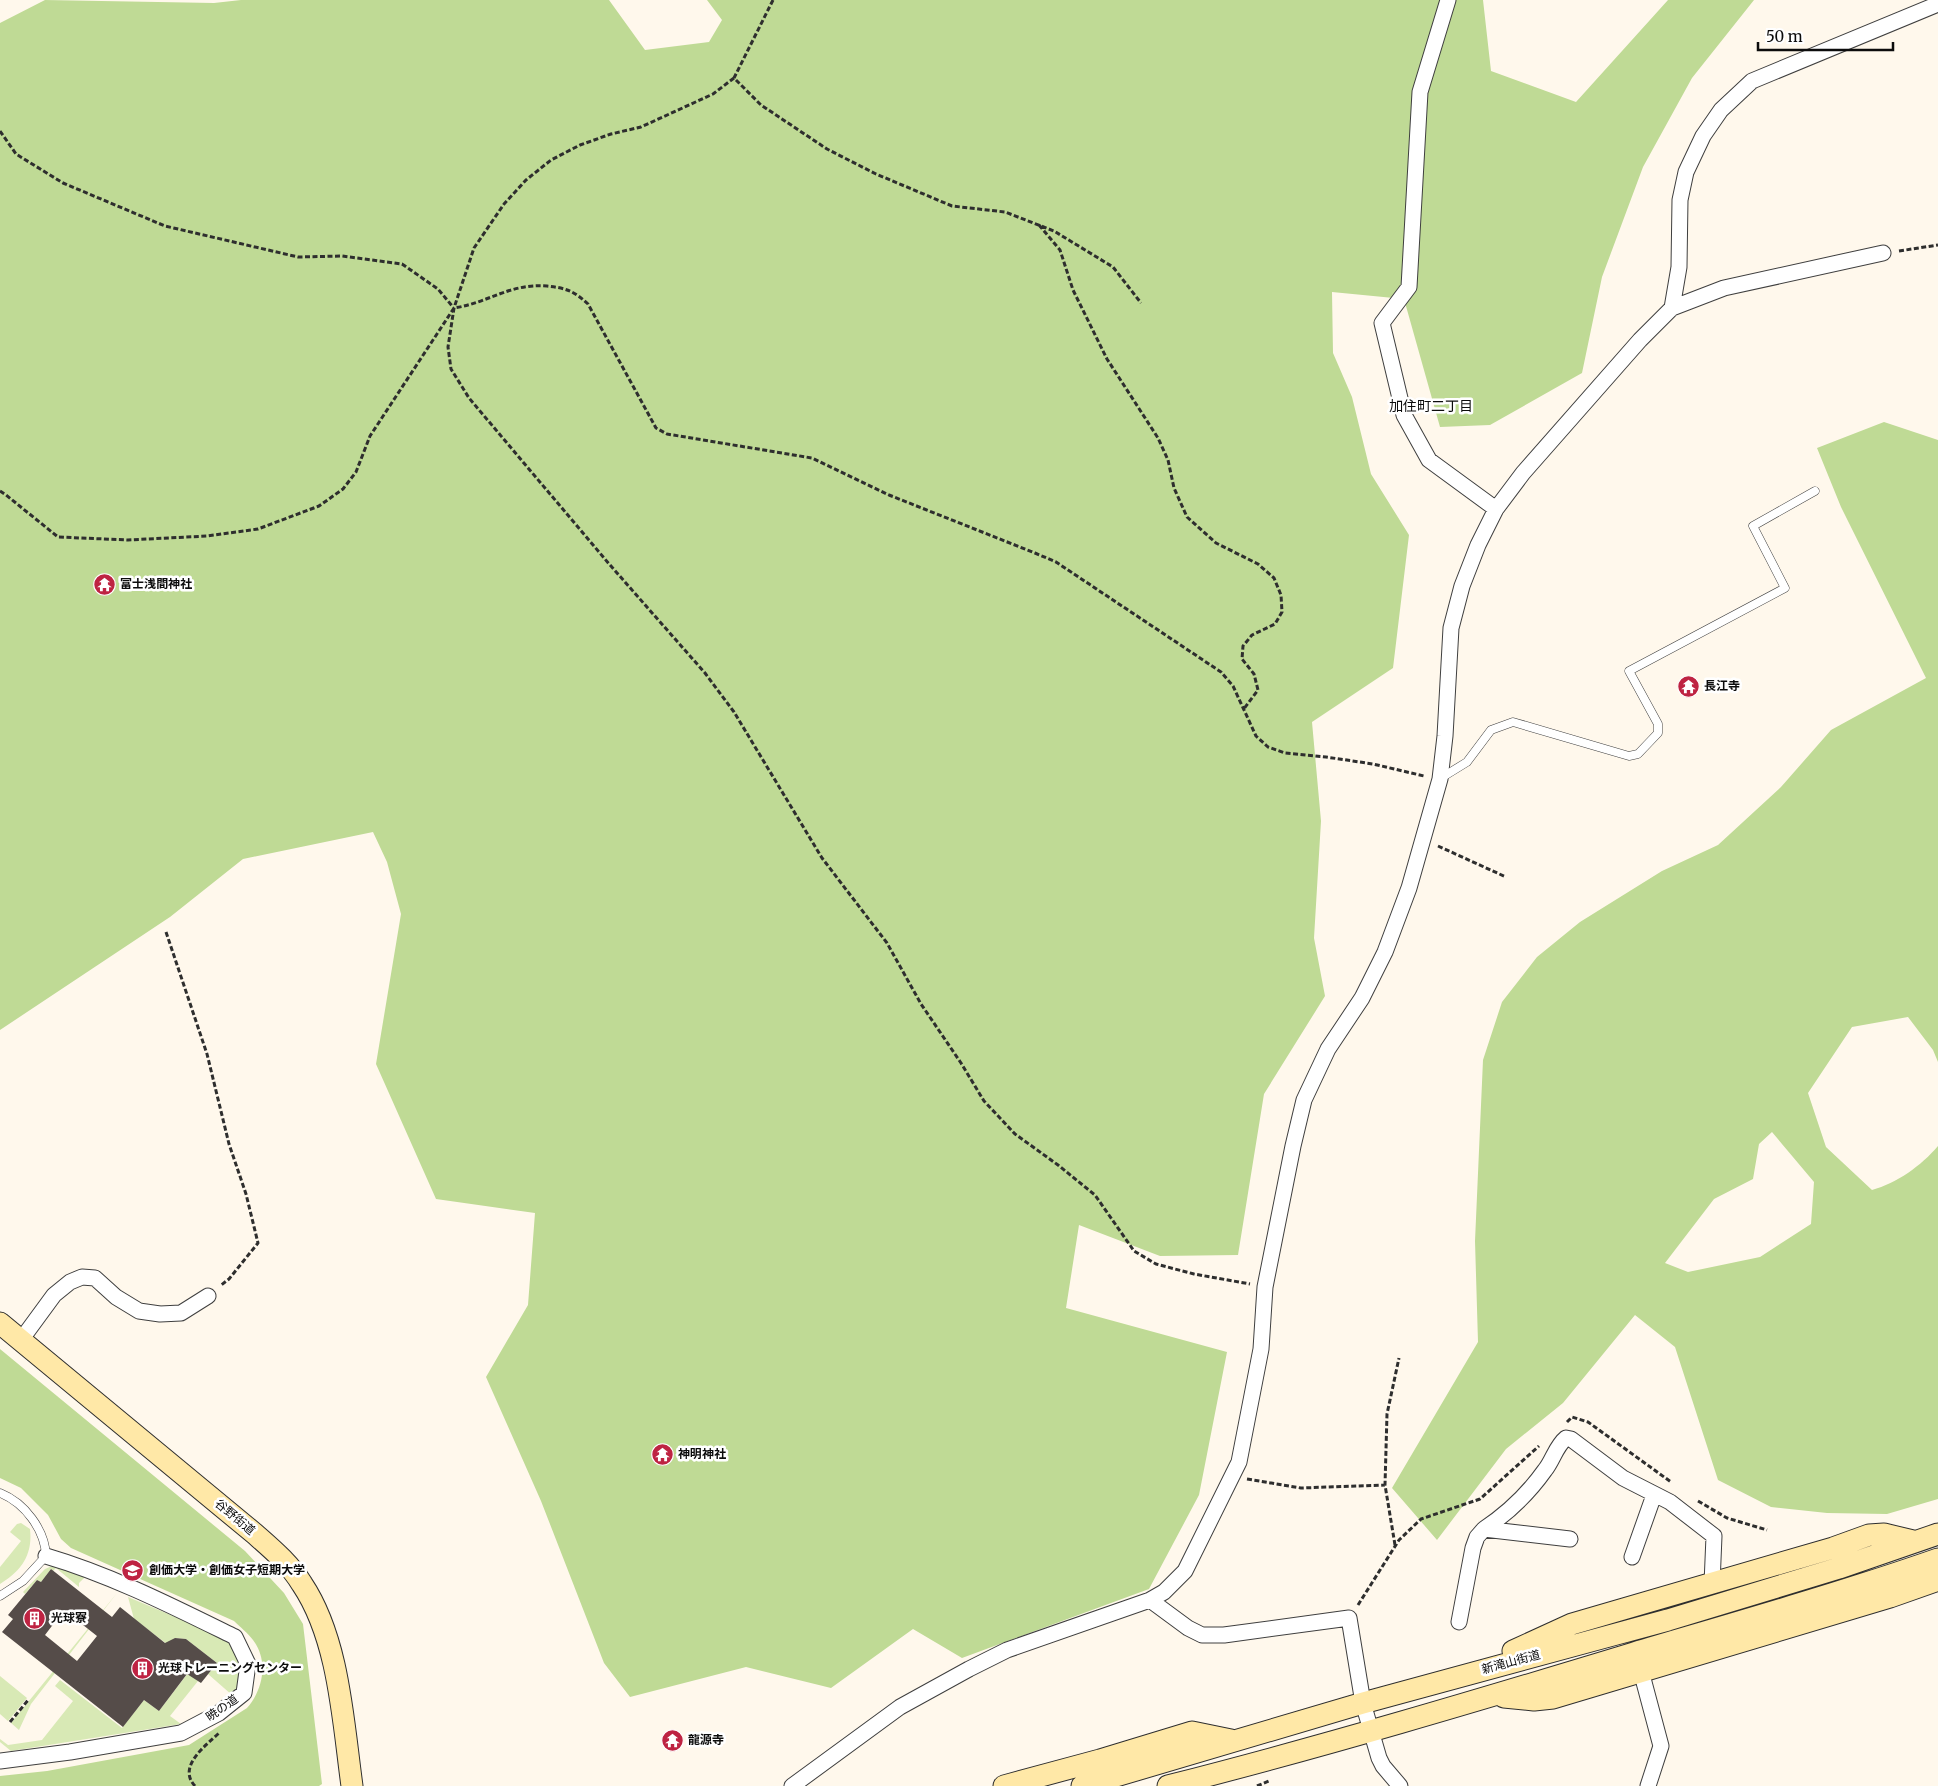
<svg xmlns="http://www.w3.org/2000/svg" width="1938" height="1786" viewBox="0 0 1938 1786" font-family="Merriweather,'Noto Sans JP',serif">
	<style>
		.green { fill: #d8e9b5 }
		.forest { fill: #bfda95; fill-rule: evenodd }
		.building { fill: #554c49; fill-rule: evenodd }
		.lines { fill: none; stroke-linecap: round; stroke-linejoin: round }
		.lane-casing { stroke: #3f3f3f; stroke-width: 9 }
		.street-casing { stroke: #3f3f3f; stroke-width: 17 }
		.secondary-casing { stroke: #2e2e2e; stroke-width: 23 }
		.path { stroke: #2e2e2e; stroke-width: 3; stroke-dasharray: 5 2.5; stroke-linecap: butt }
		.lane { stroke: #fff; stroke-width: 8 }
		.street { stroke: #fff; stroke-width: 15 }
		.secondary { stroke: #ffe8a7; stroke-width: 21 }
		.labels { text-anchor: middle; stroke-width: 5; stroke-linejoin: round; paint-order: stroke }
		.poi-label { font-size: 12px; font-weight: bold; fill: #0c0c0c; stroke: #fff; text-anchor: start }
		.street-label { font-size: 12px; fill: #0c0c0c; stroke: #fff }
		.neighbourhood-label { font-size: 14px; fill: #0c0c0c; stroke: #fff }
	</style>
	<rect width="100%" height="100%" fill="#fff8ec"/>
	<!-- green -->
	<path class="green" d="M21,1523L30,1529C33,1555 21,1571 0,1584V1567L21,1541L10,1532L17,1524Z
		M52,1566H61L85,1577L79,1583V1587L56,1568L53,1571L51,1569L41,1582L37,1580L25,1594L23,1592L45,1569Z
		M117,1593L31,1704L19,1730L11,1723Z
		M128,1597L223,1637C241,1651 247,1676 232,1695L208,1674L217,1663L186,1639L175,1638L167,1644L134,1619Z
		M188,1673L198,1681L170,1716L181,1724L11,1751L0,1742V1739L8,1745L42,1740L73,1701L55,1686L60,1680L122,1728L144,1700L159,1711Z
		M0,1676L27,1698L8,1721L0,1714Z"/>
	<!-- forest -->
	<path class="forest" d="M45,0L214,3L241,0H609L645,50L709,42L722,20L707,0H1483L1491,71L1576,102L1668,0H1754L1692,78L1643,167L1602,277L1582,373L1490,425L1440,427L1404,299L1332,292L1333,353L1352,397L1371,474L1409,535L1393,668L1312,722L1321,821L1314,938L1325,996L1264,1094L1238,1255L1160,1256L1079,1225L1066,1308L1227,1352L1199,1495L1149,1589L962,1658L913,1629L831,1688L746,1667L630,1697L604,1663L541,1501L486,1377L528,1305L535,1213L436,1199L376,1064L401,914L387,862L373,832L243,859L170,917L0,1030V23Z
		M1884,422L1938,440V1062L1933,1050L1908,1017L1852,1027L1808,1093L1826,1147L1872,1190C1897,1183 1921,1166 1938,1146V1499L1887,1514L1827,1513L1771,1507L1718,1480L1675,1347L1635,1315L1563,1403L1506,1449L1437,1540L1392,1488L1478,1342L1475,1241L1483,1060L1502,1002L1537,957L1580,922L1662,871L1718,845L1781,787L1831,730L1926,678L1841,507L1817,448ZM1772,1132L1814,1182L1811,1224L1760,1257L1688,1272L1665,1263L1714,1199L1753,1179L1759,1144Z
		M0,1349L245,1551L284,1593L303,1624L322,1784L319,1786H0V1776L47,1771L189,1745L247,1708C263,1690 269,1661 253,1640C248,1633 240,1627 234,1621L71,1548L61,1539L48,1515L21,1488L0,1478Z"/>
	<!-- building -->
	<path class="building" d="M51,1569L112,1617L120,1607L165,1643L175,1638L186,1639L217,1663L201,1683L187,1674L159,1711L144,1700L123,1727L2,1632L13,1619L8,1615L37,1580L41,1582ZM64,1610L97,1636L77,1661L45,1635Z"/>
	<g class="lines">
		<defs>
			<path id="lane" d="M1441,778L1467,762L1491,730L1513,722L1629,756L1638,754L1658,733V724L1629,671L1785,588L1753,526L1815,491
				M0,1493C25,1503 45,1530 46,1556L23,1581L0,1596"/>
			<path id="street" d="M1448,0L1420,92L1409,287L1382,323L1404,415L1429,460L1496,509
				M1672,308L1679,267L1680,200L1686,172L1703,136L1721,110L1752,81L1938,4
				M21,1340L54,1295L70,1282L82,1277L95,1278L116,1297L139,1311L160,1314L181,1313L208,1296
				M1484,1529C1508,1513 1528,1494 1545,1470C1553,1460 1556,1446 1566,1438L1571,1439L1623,1478L1670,1502L1714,1536L1712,1584
				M1632,1557L1654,1495
				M1150,1600L1188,1628L1202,1635H1224L1349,1618L1363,1703L1379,1758L1383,1766L1400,1786
				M1459,1622L1473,1548L1477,1537L1484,1529L1570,1539
				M1641,1671L1661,1746L1648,1786
				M0,1761L70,1752L181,1733L219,1713L244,1693L248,1664L235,1637C174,1607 111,1575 46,1556
				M792,1786L900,1707L969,1669L1007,1650L1150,1600L1164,1592L1185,1571L1239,1462L1261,1349L1265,1287L1293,1146L1304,1100L1328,1049L1362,998L1385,952L1409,888L1440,779L1445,736L1451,628L1462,586L1478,545L1496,509L1523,473L1640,340L1672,308L1724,288L1883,253"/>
			<path id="secondary" d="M0,1323L255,1534C272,1549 290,1564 302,1584C339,1639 343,1721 352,1786
				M1513,1651L1572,1624L1833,1548L1869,1535L1884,1534L1913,1541
				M1504,1697L1534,1700L1553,1698L1890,1597L1938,1580
				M1004,1786L1100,1760L1192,1732L1231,1740
				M1082,1786L1363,1703L1668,1620L1839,1568L1938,1534
				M1168,1786C1325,1746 1479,1700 1634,1653C1735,1623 1838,1594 1938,1559"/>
		</defs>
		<!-- lane casing -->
		<use href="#lane" class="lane-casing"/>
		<!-- street casing -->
		<use href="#street" class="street-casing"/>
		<!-- secondary casing -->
		<use href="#secondary" class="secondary-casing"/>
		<!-- path -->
		<path class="path" d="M773,0L734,78L761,105L827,149L876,174L952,206L1005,212L1054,231L1113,267L1141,303
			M734,78L713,94L641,127L611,134L580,145L551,160L526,180L504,204L474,248L454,308L448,347L451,369L469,398L610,565L705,673L734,712L822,858L887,943L921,1004L961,1063L984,1101L1015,1134L1058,1165L1095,1195L1134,1251L1156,1264L1194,1274L1250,1284
			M0,131L16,154L63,183L165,226L298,257L342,256L402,264L438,289L453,307
			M1039,225L1060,250L1073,290L1107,359L1158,438L1168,460L1174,488L1187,517L1216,543L1258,564L1274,578L1281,595L1282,612L1275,624L1252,635L1243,646L1242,659L1254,674L1258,690L1243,710
			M1899,251L1938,245
			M0,491L6,495L58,537L128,540L207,536L258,529L319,506L343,489L356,472L370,436L454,308C488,303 510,283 547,286C566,288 574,291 588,304L656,428L667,434L812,458L889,495L1035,553L1056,562L1221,672L1233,686L1256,736L1268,747L1285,753L1326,757L1373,764L1424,776
			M1438,846L1506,877
			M166,932L207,1054L229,1144L246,1194L258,1243L229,1279L220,1286
			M1567,1422L1572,1417L1588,1422L1671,1482
			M1247,1479L1301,1488L1385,1485
			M1698,1501L1727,1518L1767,1530
			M1395,1545L1385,1485L1387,1414L1399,1358
			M1358,1605L1399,1540L1421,1519L1480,1499L1539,1446
			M10,1722L29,1699
			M195,1786C177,1767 205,1746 219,1733
			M1257,1786L1269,1781"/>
		<!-- lane -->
		<use href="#lane" class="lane"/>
		<!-- street -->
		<use href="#street" class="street"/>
		<!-- secondary -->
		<use href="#secondary" class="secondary"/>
	</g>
	<!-- icons -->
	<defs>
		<symbol id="temple-disc" viewBox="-11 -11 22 22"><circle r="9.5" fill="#be2342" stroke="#fff"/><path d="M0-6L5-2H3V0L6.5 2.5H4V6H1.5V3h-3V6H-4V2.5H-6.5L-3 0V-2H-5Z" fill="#fff"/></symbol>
		<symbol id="university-disc" viewBox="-11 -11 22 22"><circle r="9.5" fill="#be2342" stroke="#fff"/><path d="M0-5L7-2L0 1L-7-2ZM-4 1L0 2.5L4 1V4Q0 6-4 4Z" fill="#fff"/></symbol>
		<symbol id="building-disc" viewBox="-11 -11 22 22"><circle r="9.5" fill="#be2342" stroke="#fff"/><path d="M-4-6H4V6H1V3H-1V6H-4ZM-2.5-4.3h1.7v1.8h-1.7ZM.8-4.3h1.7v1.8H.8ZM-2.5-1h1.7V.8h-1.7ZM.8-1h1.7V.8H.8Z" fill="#fff"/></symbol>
	</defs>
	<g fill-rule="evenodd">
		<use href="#temple-disc" x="92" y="572" width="25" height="25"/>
		<use href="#temple-disc" x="1676" y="674" width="25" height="25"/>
		<use href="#temple-disc" x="650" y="1442" width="25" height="25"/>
		<use href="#university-disc" x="120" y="1558" width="25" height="25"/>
		<use href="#building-disc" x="22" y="1606" width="25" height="25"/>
		<use href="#building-disc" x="130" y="1656" width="25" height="25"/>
		<use href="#temple-disc" x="660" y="1728" width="25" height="25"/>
	</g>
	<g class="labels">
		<!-- poi labels -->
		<g class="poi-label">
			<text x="120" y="588">富士浅間神社</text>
			<text x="1704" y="690">長江寺</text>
			<text x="678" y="1458">神明神社</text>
			<text x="149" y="1574">創価大学・創価女子短期大学</text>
			<text x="51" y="1622">光球寮</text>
			<text x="158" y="1672">光球トレーニングセンター</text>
			<text x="688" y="1744">龍源寺</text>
		</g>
		<!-- street labels -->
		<g class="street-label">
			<text transform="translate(235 1517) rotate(40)" y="4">谷野街道</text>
			<text transform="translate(1511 1662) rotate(-15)" y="4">新滝山街道</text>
			<text transform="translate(222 1708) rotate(-35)" y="4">暁の道</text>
		</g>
		<!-- neighbourhood labels -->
		<g class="neighbourhood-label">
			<text x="1431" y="411">加住町二丁目</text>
		</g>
	</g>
	<!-- scale -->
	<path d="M1758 42v8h135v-8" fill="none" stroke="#0c0c0c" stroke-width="2.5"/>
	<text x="1766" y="42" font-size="15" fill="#0c0c0c" stroke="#ffffff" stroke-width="4" paint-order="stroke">50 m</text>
</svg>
